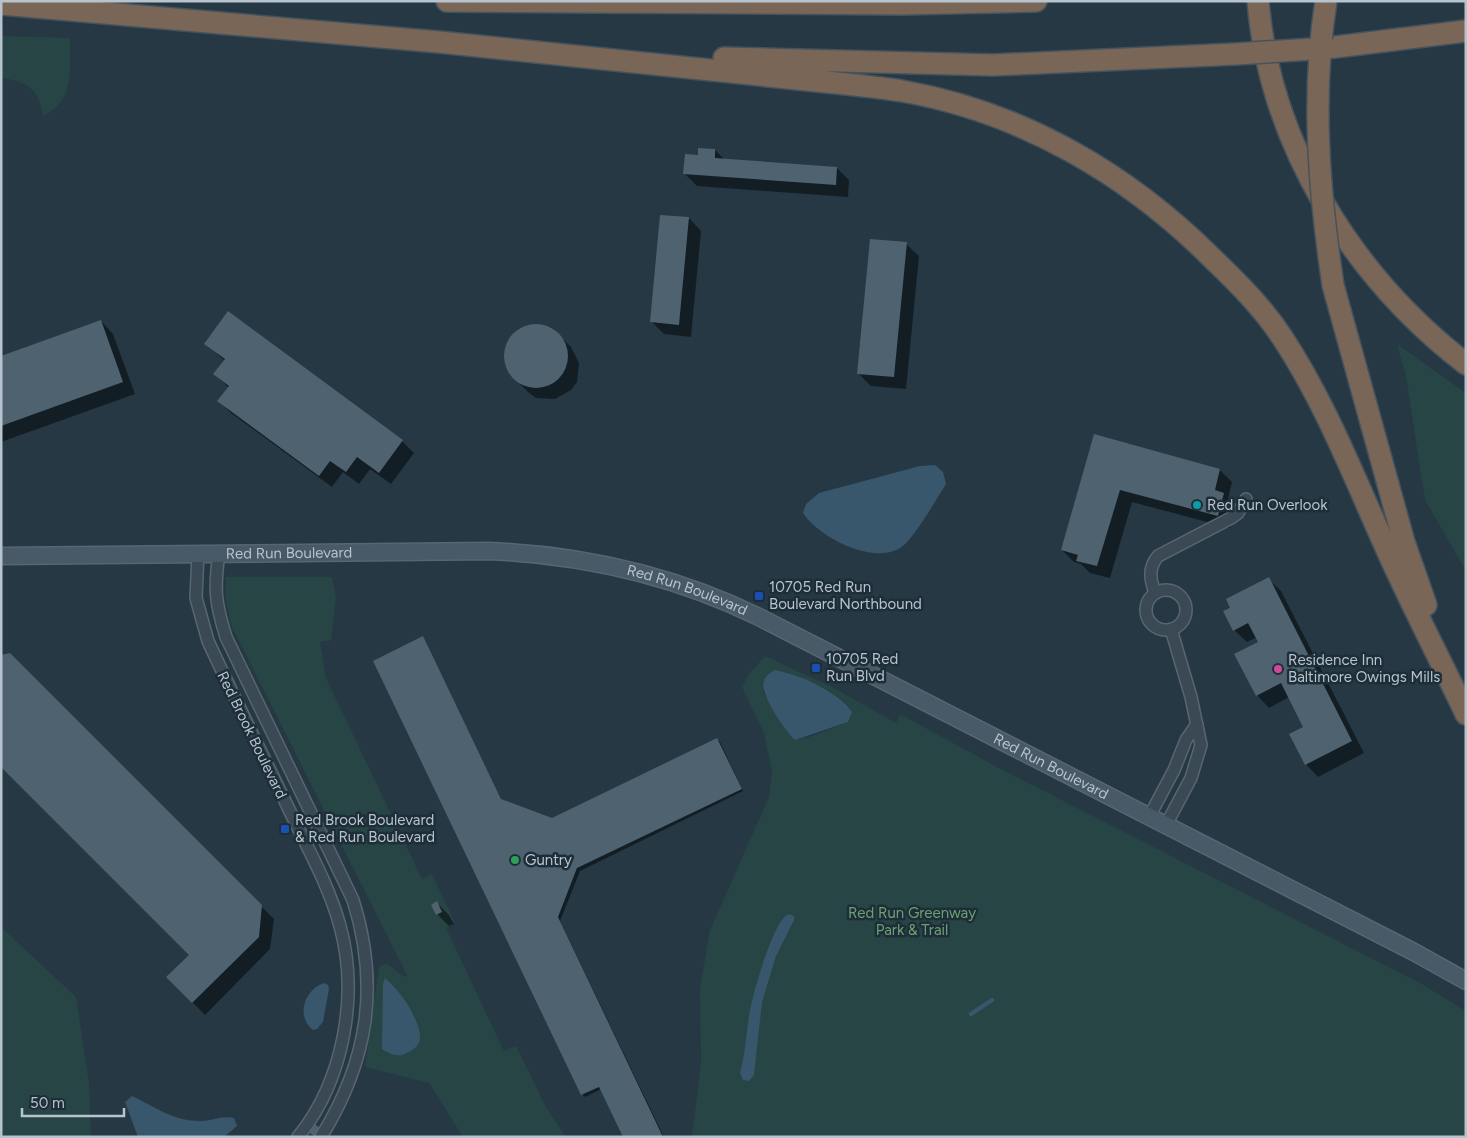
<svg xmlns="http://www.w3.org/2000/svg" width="1467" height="1138" viewBox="0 0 1467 1138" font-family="Figtree,sans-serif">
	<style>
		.green { fill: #274544; fill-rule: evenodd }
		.water { fill: #38576c }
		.shadow { fill: #0007 }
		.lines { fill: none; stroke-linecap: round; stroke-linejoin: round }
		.stream { stroke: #38576c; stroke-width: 4.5 }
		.building { fill: #4e6270 }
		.street-casing { stroke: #586671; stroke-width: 14 }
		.secondary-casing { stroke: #586671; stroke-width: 19 }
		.highway-casing { stroke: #44535e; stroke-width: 24 }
		.street { stroke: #3a4954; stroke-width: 11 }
		.secondary { stroke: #485967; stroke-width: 16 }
		.highway { stroke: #7a6656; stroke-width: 21 }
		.highway-bridge-casing { stroke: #44535e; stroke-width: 24; stroke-linecap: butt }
		.highway-bridge { stroke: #7a6656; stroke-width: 21 }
		.culture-dot { fill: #0f9aa8; stroke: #1e2e39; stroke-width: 2 }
		.transit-dot { fill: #1a4fb4; stroke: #1e2e39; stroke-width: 2 }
		.hotel-dot { fill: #d1479c; stroke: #1e2e39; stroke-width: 2 }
		.leisure-dot { fill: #2e9e5b; stroke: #1e2e39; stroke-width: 2 }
		.labels { text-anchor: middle; stroke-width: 5; stroke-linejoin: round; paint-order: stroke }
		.poi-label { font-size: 15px; fill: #b7c3cd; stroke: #1e2e39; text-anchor: start }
		.street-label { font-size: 15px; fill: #b7c3cd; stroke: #1e2e39 }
		.park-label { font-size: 15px; fill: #6da070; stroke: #1e2e39 }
	</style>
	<rect width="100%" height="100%" fill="#253844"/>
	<!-- green -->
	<path class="green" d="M1,36L70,38C69,71 76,100 43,116C38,87 28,82 1,78Z
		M1397,344L1466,393V571L1425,500L1406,377Z
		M226,577H332L336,598L331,640L320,642L326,678L422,879L432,874L455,923L446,928L504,1051L516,1046L547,1109L566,1137H463L429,1083L365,1067L379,967L387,963L404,977L407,975L231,625L226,600Z
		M765,656L832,687L896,723L900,714L997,767L1422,984L1466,1011V1137H692L701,1061L700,988L710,930L769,797L772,772L764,733L742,687L749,674ZM784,671C808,682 838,689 852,712L848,722L809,737L795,740L789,734L763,692Z
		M1,927L76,997L89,1083L91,1137H1Z"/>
	<!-- water -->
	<path class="water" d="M935,465L943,472L946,484C936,500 917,533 904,545C878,568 819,538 803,513L806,504L819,493L920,466Z
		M775,670C799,674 839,692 852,712L848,722L795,740C785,731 759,693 764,681C766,675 770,673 775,670Z
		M789,914L794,916V920L776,956L762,1002L754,1075L749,1081L743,1080L740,1073C747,1048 746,1022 753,997C757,981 775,918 789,914Z
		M385,978C399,989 421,1020 420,1039C419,1046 413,1050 407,1053C398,1058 390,1054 382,1049L383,984Z
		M324,983L328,985L329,989L323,1022L317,1029L313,1030C295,1016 305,989 324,983Z
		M132,1096C155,1107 174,1121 200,1121C212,1121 222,1115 234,1118L237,1126L224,1137H138L125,1102Z"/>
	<!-- shadow -->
	<path class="shadow" d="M715,150L725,160L837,168L849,180L848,197L697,186L685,174L699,157Z
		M689,218L701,231L691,337L664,334L652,322Z
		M906,244L919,256L906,389L871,386L858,373Z
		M101,321L113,334L135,394L1,442V357Z
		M530,326L549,328L558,334L571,347L579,363L577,382L571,390L555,399L536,398L528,392L515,379L506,363L508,344L513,336Z
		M206,344L402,441L414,453L391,484L370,469L359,484L343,472L332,487L231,413L219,401L229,388L215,374L225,361Z
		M1095,436L1220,470L1232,482L1228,499L1236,506L1230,528L1132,502L1110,578L1090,573L1081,564L1074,562L1062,550Z
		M1268,579L1281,591L1364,753L1318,777L1306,764L1305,727L1289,697L1269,708L1257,695L1260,642L1257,637L1247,642L1234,630L1232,608Z
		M423,638L502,801L552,820L717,740L720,742L743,791L580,871L560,921L664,1137H624L601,1089L585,1097L583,1095L374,661Z
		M10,655L274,919L270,949L205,1015L168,977L191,955Z
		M437,903L449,915L454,924L449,926L437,914Z"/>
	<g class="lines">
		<!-- stream -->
		<path class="stream" d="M971,1014L992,1000"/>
	</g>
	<!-- building -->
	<path class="building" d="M698,148L715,149V158L837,167L836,185L683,174L685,154L698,155Z
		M660,215L689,217L679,325L650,322Z
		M870,239L907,242L894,377L857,374Z
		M228,311L403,440L379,473L357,457L346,472L330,461L319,476L217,401L229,386L213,374L225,359L204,344Z
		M101,320L123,382L1,426V356Z
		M504 356a32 32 0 1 1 64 0a32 32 0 1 1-64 0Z
		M1094,434L1220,469L1215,490L1224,493L1218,516L1120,490L1097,566L1076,561L1078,555L1061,550Z
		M1269,577L1352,741L1305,765L1289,734L1303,727L1281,683L1256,696L1234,654L1258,642L1248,623L1233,631L1223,611L1230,608L1226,599Z
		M423,636L501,799L552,818L717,738L742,789L577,868L558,917L663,1137H623L599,1087L581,1095L373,661Z
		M10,653L262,905L259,937L192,1003L166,977L189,955L1,767V655Z
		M437,901L442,912L436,915L431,905Z
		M313,1123L320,1128L314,1136L307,1131Z"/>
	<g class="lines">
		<defs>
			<path id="street" d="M198,553L196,598L208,641C233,695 259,748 285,801C304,842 328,882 340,926C359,995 344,1080 298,1137
				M219,553C214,589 215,602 226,637L353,900C380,986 368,1061 321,1137
				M1146 610a20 20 0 1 1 40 0a20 20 0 1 1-40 0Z
				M1155,593C1150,579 1148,568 1158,556L1231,518L1238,513L1246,499
				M1149,817L1174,770L1186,740L1197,724
				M1166,825L1191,778L1201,745L1191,697L1171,629"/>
			<g id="secondary">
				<path id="s1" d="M1,556L489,551C584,555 673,575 759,617L1414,952L1466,981"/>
			</g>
			<path id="highway" d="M447,1L902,4L1036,1
				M1258,1C1270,145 1353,277 1466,364
				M1,4L439,42L846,84C865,86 884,88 902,91C1022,112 1128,174 1213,259C1238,283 1263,308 1282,337C1325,402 1354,477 1386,548C1411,604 1440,659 1466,714
				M1327,48L1466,31
				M724,58L993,65L1236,54
				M1333,285L1404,542L1426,605"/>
		</defs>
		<!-- street casing -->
		<use href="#street" class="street-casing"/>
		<!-- secondary casing -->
		<use href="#secondary" class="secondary-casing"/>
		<!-- highway casing -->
		<use href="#highway" class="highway-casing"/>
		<!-- street -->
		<use href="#street" class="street"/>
		<!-- secondary -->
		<use href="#secondary" class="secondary"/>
		<!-- highway -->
		<use href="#highway" class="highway"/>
		<defs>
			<path id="highway-bridge" d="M1326,1C1311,96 1319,191 1333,285
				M1236,54L1327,48"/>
		</defs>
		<!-- highway-bridge casing -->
		<use href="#highway-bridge" class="highway-bridge-casing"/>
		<!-- highway-bridge -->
		<use href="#highway-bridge" class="highway-bridge"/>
	</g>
	<!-- markers -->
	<circle class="culture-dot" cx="1197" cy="505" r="5"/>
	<g class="transit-dot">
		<rect x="754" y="591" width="10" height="10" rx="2.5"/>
		<rect x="811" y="663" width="10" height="10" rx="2.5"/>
		<rect x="280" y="824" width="10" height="10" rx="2.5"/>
	</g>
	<circle class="hotel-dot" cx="1278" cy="669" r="5"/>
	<circle class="leisure-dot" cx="515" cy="860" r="5"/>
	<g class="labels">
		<!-- poi labels -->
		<g class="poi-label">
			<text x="1207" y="510">Red Run Overlook</text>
			<text x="769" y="592">10705 Red Run<tspan x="769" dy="17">Boulevard Northbound</tspan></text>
			<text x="826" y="664">10705 Red<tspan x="826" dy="17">Run Blvd</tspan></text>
			<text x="1288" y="665">Residence Inn<tspan x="1288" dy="17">Baltimore Owings Mills</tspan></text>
			<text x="295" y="825">Red Brook Boulevard<tspan x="295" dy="17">&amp; Red Run Boulevard</tspan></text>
			<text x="525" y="865">Guntry</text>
		</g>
		<!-- street labels -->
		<g class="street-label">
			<text dy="5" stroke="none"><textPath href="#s1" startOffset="288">Red Run Boulevard</textPath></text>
			<text dy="5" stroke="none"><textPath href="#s1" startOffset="691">Red Run Boulevard</textPath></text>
			<text transform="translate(252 735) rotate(64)" y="5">Red Brook Boulevard</text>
			<text dy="5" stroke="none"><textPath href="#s1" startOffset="1096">Red Run Boulevard</textPath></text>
		</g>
		<!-- park labels -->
		<g class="park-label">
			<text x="912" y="918">Red Run Greenway<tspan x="912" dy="17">Park &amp; Trail</tspan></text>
		</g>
	</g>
	<!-- border -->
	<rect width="1467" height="1138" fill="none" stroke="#b7c3cd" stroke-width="5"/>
	<!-- scale -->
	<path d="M22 1108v8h102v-8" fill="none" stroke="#b7c3cd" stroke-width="2.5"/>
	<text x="30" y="1108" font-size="15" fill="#b7c3cd" stroke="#1e2e39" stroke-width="4" paint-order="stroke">50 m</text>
</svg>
